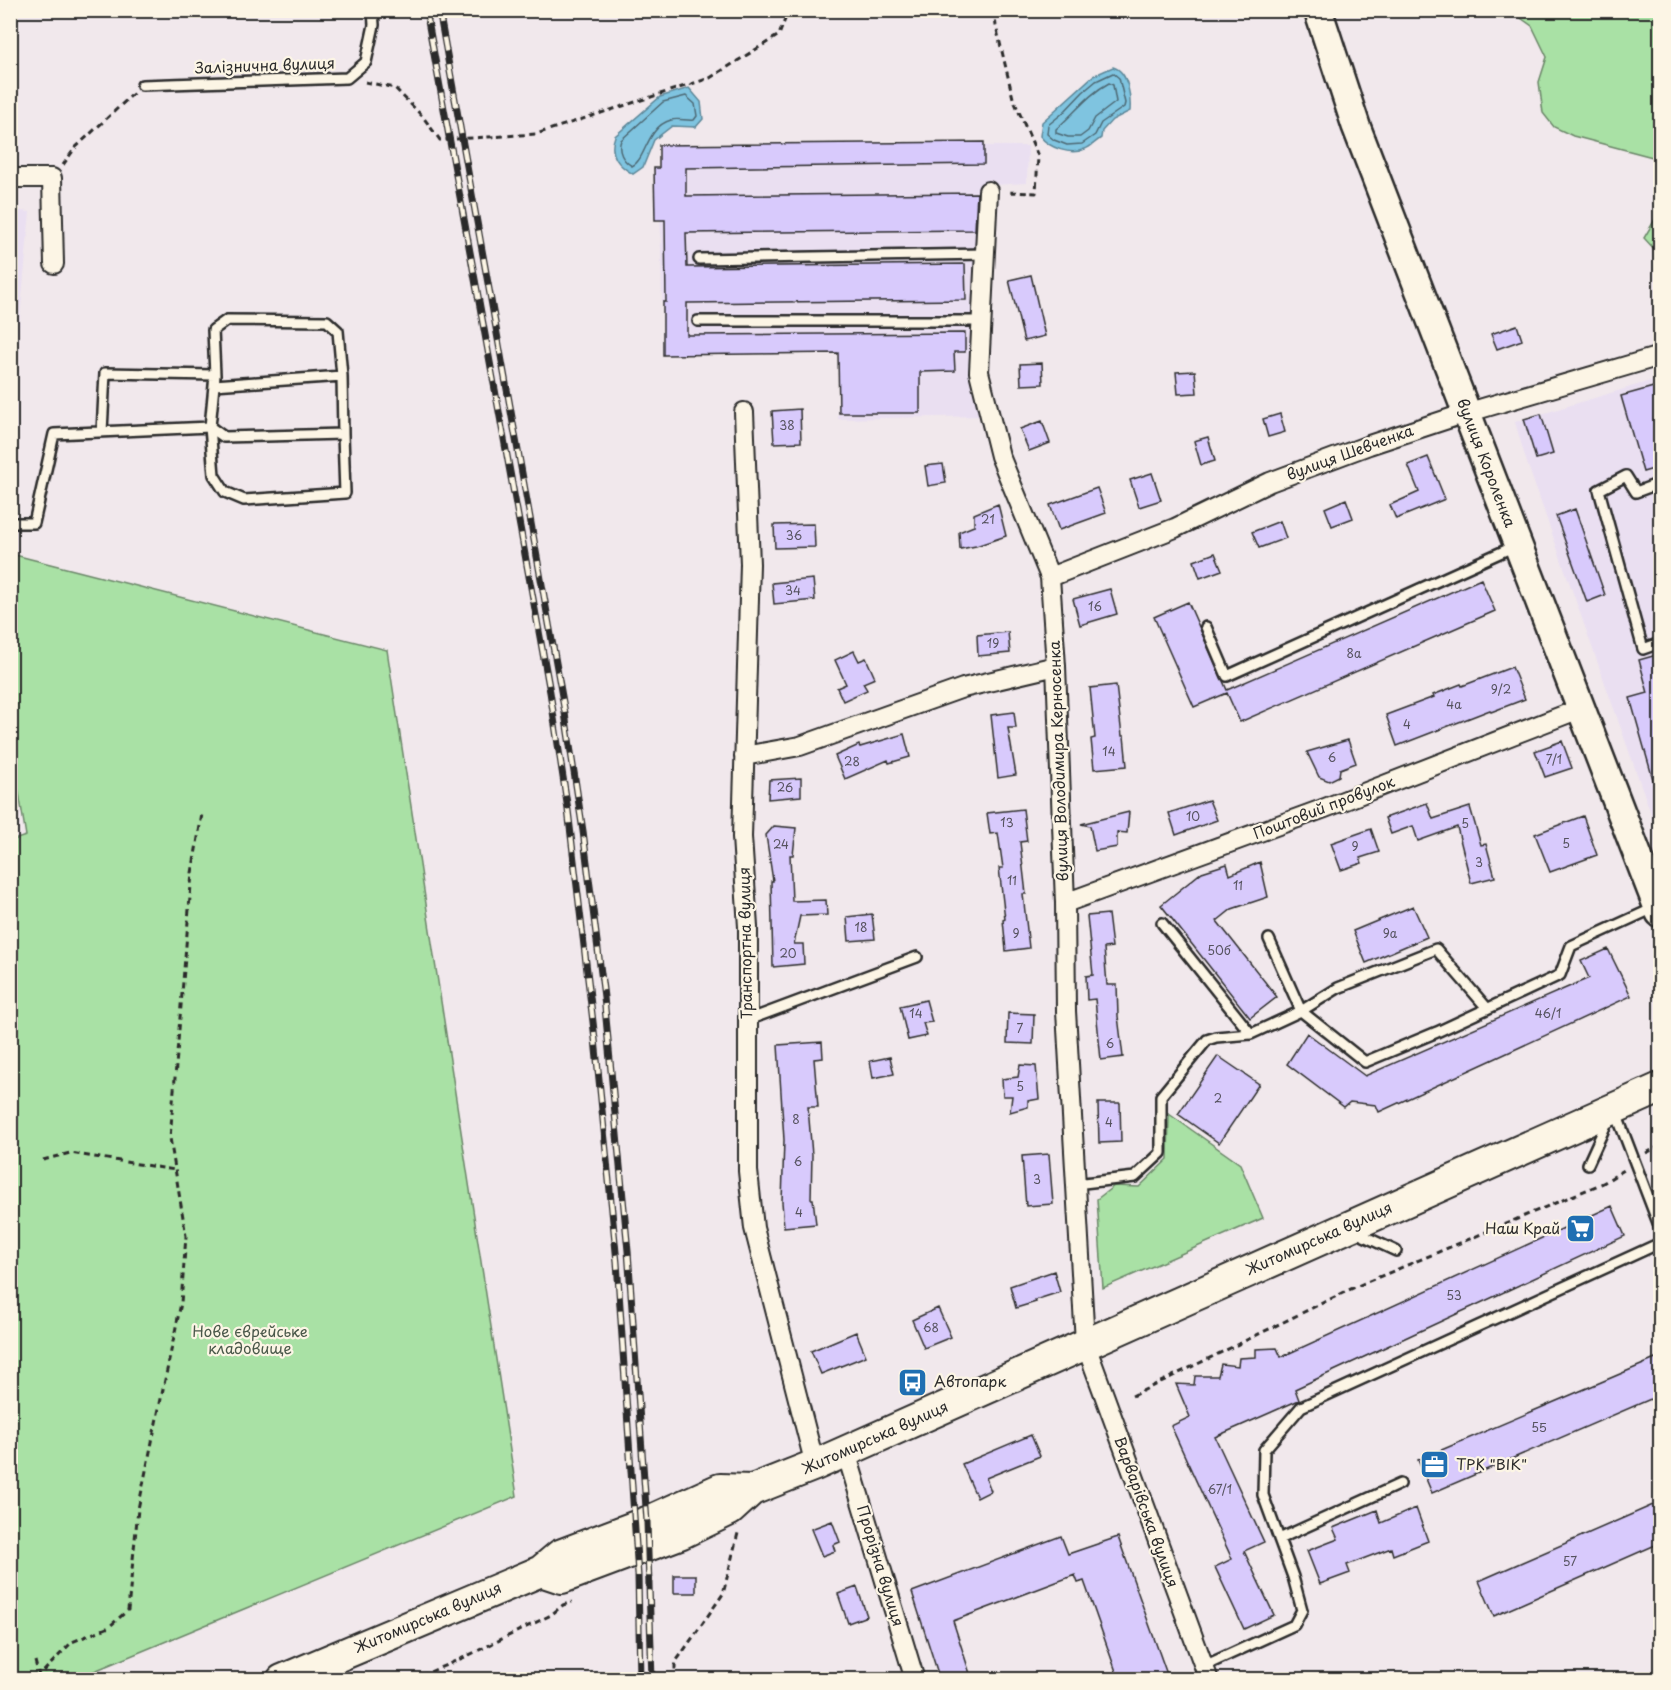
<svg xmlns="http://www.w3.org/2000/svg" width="1671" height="1690" viewBox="0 0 1671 1690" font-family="'Playpen Sans',sans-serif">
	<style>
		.built { fill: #eadff1 }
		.green { fill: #a9e1a5; stroke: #6a8668; stroke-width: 1.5 }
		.water { fill: #7fc4e0; stroke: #5d8798; stroke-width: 1.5 }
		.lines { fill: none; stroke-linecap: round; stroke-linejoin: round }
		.shore { stroke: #4d6873; stroke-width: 1.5 }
		.building { fill: #d8cafc; stroke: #2b2b2b; stroke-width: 1.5 }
		.service-casing { stroke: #2b2b2b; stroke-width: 14 }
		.minor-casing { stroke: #2b2b2b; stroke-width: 22 }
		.secondary-casing { stroke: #2b2b2b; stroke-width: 32 }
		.primary-casing { stroke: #2b2b2b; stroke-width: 34 }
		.path { stroke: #2b2b2b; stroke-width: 3; stroke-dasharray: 6 4.5; stroke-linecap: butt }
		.service { stroke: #fcf5e5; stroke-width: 9 }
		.minor { stroke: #fcf5e5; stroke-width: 18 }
		.secondary { stroke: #fcf5e5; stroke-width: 27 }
		.primary { stroke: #fcf5e5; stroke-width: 30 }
		.rail-casing { stroke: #2b2b2b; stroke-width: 7 }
		.rail { stroke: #fcf5e5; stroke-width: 4.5; stroke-dasharray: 14; stroke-linecap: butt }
		.labels { text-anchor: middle; stroke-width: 4.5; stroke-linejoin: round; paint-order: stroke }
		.number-label { font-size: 12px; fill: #56535f }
		.street-label { font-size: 15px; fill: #2b2b2b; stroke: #fcf5e5 }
		.poi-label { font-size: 15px; fill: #2b2b2b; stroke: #fcf5e5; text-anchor: start }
		.park-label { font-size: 15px; fill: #4a584a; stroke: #fcf5e5 }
	</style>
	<rect width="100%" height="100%" fill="#f1e8ec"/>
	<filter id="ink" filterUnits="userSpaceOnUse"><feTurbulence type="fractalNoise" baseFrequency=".0167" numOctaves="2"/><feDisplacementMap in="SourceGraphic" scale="12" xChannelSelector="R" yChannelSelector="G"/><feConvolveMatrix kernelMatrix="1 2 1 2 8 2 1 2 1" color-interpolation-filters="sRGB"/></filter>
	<g filter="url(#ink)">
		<!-- built -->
		<path class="built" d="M659,145L1028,146L1027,183L994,185L984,416L838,419V353L663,355Z
			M11,210L30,212L11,414L10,210Z
			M1660,378V839L1526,460L1515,422Z"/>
		<!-- green -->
		<path class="green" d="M1511,11H1660V159L1573,136L1554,127L1543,113L1539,82L1547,57L1532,26Z
			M1660,211V265L1657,252L1644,238Z
			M11,554L387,650L517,1496L75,1679H11L10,841L26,836L11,744Z
			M1169,1114L1240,1164L1263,1218L1103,1288L1097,1199L1114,1186L1139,1187L1168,1159Z"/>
		<!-- water -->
		<path class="water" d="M1113,67C1128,71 1131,96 1130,111L1112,120L1102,131L1101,138C1096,141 1091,147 1085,149C1071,156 1049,148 1040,136L1042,122L1093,76Z
			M689,88L701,102L703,119L696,127L672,126L654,140L643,167L633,174C619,166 608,155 615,136L660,97Z"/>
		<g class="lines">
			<!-- shore -->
			<path class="shore" d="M1113,73L1119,78L1125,103L1124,107L1101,123L1095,135L1082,144L1067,145L1054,140L1047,134L1048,125L1063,113L1083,92L1096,81Z
				M1109,83L1113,85L1116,102L1095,118L1088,131L1080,137H1068L1056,133V129C1074,114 1088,94 1109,83Z
				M686,96L695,104L697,116L694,120C687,121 678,118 671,120C646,127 646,160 632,166C623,161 617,151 621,140L663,102Z"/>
		</g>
		<!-- building -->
		<path class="building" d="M984,142V164L686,168V196L977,193L975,230L686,233L687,267L965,264L966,300L687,303V335L965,333V352H954L955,371L920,372V413H839L838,353L663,355V302H666L665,220H655L654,168H659V145Z
			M1031,275L1045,336L1024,341L1009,280Z
			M1517,325L1522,340L1497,349L1491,334Z
			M1042,363L1043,384L1021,385L1020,364Z
			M1195,371L1197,393L1178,394L1176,372Z
			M1657,386L1660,396V467L1643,472L1621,396Z
			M800,409L801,442L774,443L772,411Z
			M1280,414L1285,432L1268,437L1263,419Z
			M1541,414L1553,454L1536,459L1524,419Z
			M1042,421L1050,443L1029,451L1020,429Z
			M1208,437L1215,461L1201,465L1194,441Z
			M1428,457L1445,499L1396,519L1390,505L1419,492L1408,465Z
			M943,464L946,483L928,486L925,466Z
			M1152,473L1161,500L1139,507L1130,480Z
			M1097,488L1106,513L1059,530L1050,505Z
			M1346,499L1353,518L1332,526L1325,508Z
			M998,504L1006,536L976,546L960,549L959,532L974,526V514Z
			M1575,509L1605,595L1587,602L1556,516Z
			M1280,521L1286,538L1259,548L1252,532Z
			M814,524L815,547L775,548L774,525Z
			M1215,553L1222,570L1200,578L1194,561Z
			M813,579L815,600L774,604L772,583Z
			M1481,579L1495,611L1240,722L1227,693L1194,707L1154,617L1188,602L1227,690Z
			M1110,589L1117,614L1080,625L1073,599Z
			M1008,632L1010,653L978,656L977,635Z
			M854,651L859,661L866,658L875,678L863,683L867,690L843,701L837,688L846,684L835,660Z
			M1660,654V790H1656L1630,698L1648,693L1639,660Z
			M1512,667L1525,699L1491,712L1490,710L1397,746L1386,715L1434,697L1433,695L1461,684L1462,686Z
			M1116,685L1122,736H1124L1127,766L1094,769L1091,739L1095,738L1090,688Z
			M1014,712L1016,728H1008L1016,775L998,778L991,715Z
			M904,734L910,757L889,763L888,760L845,779L835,756L859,745L860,747Z
			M1348,740L1356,763L1340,769L1339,776L1329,781L1319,777L1307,752Z
			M1562,741L1572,768L1545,777L1535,751Z
			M801,778V796L768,799L769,780Z
			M1209,800L1217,820L1176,835L1169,813Z
			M1427,803L1433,819L1470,807L1481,845L1486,844L1495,877L1471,883L1457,827L1418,841L1413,826L1391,834L1385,818Z
			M1023,809L1027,841L1020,842L1026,894H1023L1029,948L1006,951L1003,920L1005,919L999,868H1003L998,833L990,834L987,813Z
			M1129,812L1127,833L1117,832V847L1095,851L1090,826L1081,824Z
			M1583,816L1597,855L1550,872L1535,834Z
			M774,826L796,828L793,855H790L792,901L826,900L827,915L800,916L794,944H803L804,964L773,967L771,881H773L766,835Z
			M1371,829L1379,852L1360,858L1362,863L1341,870L1331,843Z
			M1260,862L1268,897L1232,909L1217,921L1277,997L1250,1018L1161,905L1202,872L1227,864L1230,875Z
			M1413,906L1427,937L1366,963L1353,931Z
			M872,914L875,939L849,941L847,917Z
			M1108,914L1112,947L1104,948L1107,985H1117L1118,1016L1123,1057L1101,1060L1095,999L1087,1000L1086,976L1093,975L1087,916Z
			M1608,949L1631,996L1379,1112L1376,1105L1350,1102L1344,1107L1287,1064L1307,1033L1365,1076L1589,978L1581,961Z
			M926,1000L932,1022L923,1023L927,1036L908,1040L900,1006Z
			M1008,1013L1034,1014L1033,1044L1007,1043Z
			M822,1042L823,1058L814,1059L818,1107H808L812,1155L811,1199H813L816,1224L784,1227L782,1202L784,1140L778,1045Z
			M1218,1056L1259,1084L1219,1143L1178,1114Z
			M890,1057L894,1074L873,1078L870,1061Z
			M1020,1065L1036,1066L1039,1099L1028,1101V1107L1010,1112L1012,1096H1003L1002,1079L1018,1077Z
			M1098,1103H1120L1121,1142L1099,1143Z
			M1049,1154L1053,1204L1026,1206L1022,1156Z
			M1612,1206L1625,1236L1295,1389L1299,1400L1215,1437L1264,1542L1244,1551L1274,1615L1244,1629L1215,1567L1232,1559L1171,1426L1190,1417L1176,1384L1194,1385L1195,1376H1218L1221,1364L1238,1366L1239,1358L1256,1357V1349L1277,1348L1281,1357Z
			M1054,1271L1060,1292L1035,1300L1036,1302L1016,1308L1010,1286Z
			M938,1308L951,1337L924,1348L912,1320Z
			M856,1332L866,1356L821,1374L811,1351Z
			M1660,1357V1395L1432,1493L1418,1460Z
			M1031,1435L1040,1456L986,1478L991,1491L977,1498L962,1464Z
			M1660,1502V1543L1494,1616L1479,1581Z
			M1416,1508L1428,1541L1393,1555L1391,1548L1347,1565L1350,1573L1320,1584L1307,1551L1338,1539L1333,1528L1377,1510L1381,1523Z
			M832,1521L840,1542L833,1545L835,1551L822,1556L811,1529Z
			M1061,1536L1068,1554L1118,1537L1169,1680H1119L1084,1581L1078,1583L1075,1575L953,1621L972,1680H940L912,1592Z
			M674,1575H696V1593H674Z
			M857,1587L867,1616L848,1623L838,1594Z"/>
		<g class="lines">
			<defs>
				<path id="service" d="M142,85L347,78L366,62L374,25L373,10
					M699,259L985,254
					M698,321H981
					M215,375L213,330L227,320L327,321L338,331L342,376
					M210,427L224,437L343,434L342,376L214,385
					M210,427L214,475L225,492L244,500L345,493L343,434
					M1660,483L1636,492L1626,476L1599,490L1643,649L1660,643
					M10,523H34L54,434L210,427L215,375L105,373L102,432
					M1206,627L1227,676L1515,546
					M1269,939L1301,1011L1365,1062L1437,1032L1560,975L1571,946L1654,908
					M748,1020L917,957
					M1251,1034L1301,1011L1338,988L1436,949L1487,1008
					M1616,1113L1660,1228
					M1588,1164L1609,1118
					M1075,1184L1135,1177L1161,1153V1096L1207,1040L1216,1037L1251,1034L1162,923
					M1353,1231L1396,1251
					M1279,1539L1400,1484
					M1204,1666L1294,1625L1302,1610L1293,1577L1263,1495L1264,1450L1301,1407L1660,1243"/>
				<path id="minor" d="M10,178H52L54,264
					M988,191L979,372L1000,456L1050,577L1056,666L1065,903L1066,1011L1085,1343L1209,1680
					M744,412L750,564L742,837L748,927V1171L754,1228L815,1465
					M1050,577L1175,528L1270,482L1369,445L1466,413L1660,356
					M744,756L800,746L963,688L1056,666
					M1065,903L1325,808L1582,708
					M846,1452L915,1680"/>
				<path id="secondary" d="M1318,10L1356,126L1660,913"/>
				<path id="primary" d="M541,1571L562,1578L682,1533L730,1510L752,1490
					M282,1680L541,1571L560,1555L647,1522L720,1489L752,1490L815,1465L1660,1088"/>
			</defs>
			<!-- service casing -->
			<use href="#service" class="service-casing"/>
			<!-- minor casing -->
			<use href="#minor" class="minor-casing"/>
			<!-- secondary casing -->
			<use href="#secondary" class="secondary-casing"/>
			<!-- primary casing -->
			<use href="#primary" class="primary-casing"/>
			<!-- path -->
			<path class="path" d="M994,10L996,26L1013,98L1038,156L1036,193L1006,192
				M365,82L395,88L423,117L440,140L536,134L710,78L779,35L787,14L796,10
				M63,165L75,148L134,93
				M1646,1153L1660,1146
				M43,1160L70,1153L175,1170
				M1132,1396L1355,1287L1603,1183L1624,1170
				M35,1661L39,1676
				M40,1680L39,1676L72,1642L109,1627L128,1610L138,1509L181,1303L186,1236L170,1138L192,873L202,814
				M411,1680L465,1657L551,1615L563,1605L572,1602
				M675,1680V1663L723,1594L738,1533"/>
			<!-- service -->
			<use href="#service" class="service"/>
			<!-- minor -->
			<use href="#minor" class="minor"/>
			<!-- secondary -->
			<use href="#secondary" class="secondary"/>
			<!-- primary -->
			<use href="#primary" class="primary"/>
			<defs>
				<path id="rail" d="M426,10L550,692L568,810L595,1039L617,1262L638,1575L640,1680
					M439,10L565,713L583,831L604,997L628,1251L647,1522L652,1680"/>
			</defs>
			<!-- rail casing -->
			<use href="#rail" class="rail-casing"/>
			<!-- rail -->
			<use href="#rail" class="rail"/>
		</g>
	</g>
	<!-- icons -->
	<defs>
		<symbol id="supermarket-square" viewBox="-11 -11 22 22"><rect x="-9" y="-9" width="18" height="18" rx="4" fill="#1f6fb2" stroke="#fcf5e5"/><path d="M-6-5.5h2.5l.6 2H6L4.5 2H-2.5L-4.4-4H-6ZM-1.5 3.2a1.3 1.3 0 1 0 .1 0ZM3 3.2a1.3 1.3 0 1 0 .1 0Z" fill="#fff"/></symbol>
		<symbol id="bus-square" viewBox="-11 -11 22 22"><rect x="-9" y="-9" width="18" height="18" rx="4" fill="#1f6fb2" stroke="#fcf5e5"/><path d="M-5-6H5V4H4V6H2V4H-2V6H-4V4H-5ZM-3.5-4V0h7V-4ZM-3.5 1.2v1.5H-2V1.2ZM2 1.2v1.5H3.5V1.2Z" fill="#fff"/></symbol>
		<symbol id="office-square" viewBox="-11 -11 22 22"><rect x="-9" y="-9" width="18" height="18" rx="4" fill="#1f6fb2" stroke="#fcf5e5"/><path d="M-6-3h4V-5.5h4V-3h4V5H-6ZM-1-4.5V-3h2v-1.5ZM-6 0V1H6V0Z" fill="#fff"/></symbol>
	</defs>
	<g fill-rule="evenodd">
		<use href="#supermarket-square" x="1564" y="1212" width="33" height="33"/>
		<use href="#bus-square" x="896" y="1366" width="33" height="33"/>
		<use href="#office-square" x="1418" y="1448" width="33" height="33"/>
	</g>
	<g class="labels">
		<!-- number labels -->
		<g class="number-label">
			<text x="787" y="430">38</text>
			<text x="988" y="524">21</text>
			<text x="794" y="540">36</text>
			<text x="793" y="595">34</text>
			<text x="1095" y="611">16</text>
			<text x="993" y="648">19</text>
			<text x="1354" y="658">8а</text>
			<text x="1501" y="694">9/2</text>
			<text x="1454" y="709">4а</text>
			<text x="1407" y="729">4</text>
			<text x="1109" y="756">14</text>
			<text x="1332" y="762">6</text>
			<text x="1554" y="764">7/1</text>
			<text x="852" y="766">28</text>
			<text x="785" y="792">26</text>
			<text x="1193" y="821">10</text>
			<text x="1007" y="827">13</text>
			<text x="1465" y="828">5</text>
			<text x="1566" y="848">5</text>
			<text x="781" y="849">24</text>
			<text x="1355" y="851">9</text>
			<text x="1479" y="867">3</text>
			<text x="1012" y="885">11</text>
			<text x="1238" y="890">11</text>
			<text x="861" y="932">18</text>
			<text x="1016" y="938">9</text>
			<text x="1390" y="938">9а</text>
			<text x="1219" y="955">50б</text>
			<text x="788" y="958">20</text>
			<text x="916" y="1018">14</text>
			<text x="1548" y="1018">46/1</text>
			<text x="1020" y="1033">7</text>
			<text x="1110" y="1048">6</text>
			<text x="1020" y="1091">5</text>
			<text x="1218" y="1103">2</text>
			<text x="796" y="1124">8</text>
			<text x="1109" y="1127">4</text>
			<text x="798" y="1166">6</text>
			<text x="1037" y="1184">3</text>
			<text x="799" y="1217">4</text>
			<text x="1454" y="1300">53</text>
			<text x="931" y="1332">68</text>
			<text x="1539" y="1432">55</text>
			<text x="1220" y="1494">67/1</text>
			<text x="1570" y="1566">57</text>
		</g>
		<!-- street labels -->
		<g class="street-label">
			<text transform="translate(265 66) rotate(-2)" y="5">Залізнична вулиця</text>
			<text transform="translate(1350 453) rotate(-20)" y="5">вулиця Шевченка</text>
			<text transform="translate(1486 463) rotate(69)" y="5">вулиця Короленка</text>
			<text transform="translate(1059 761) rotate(-92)" y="5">вулиця Володимира Керносенка</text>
			<text transform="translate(1324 808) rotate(-21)" y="5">Поштовий провулок</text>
			<text transform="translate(746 943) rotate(-91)" y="5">Транспортна вулиця</text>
			<text transform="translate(1319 1239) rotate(-24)" y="5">Житомирська вулиця</text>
			<text transform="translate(875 1438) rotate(-24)" y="5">Житомирська вулиця</text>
			<text transform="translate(1146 1512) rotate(70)" y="5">Варварівська вулиця</text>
			<text transform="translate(880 1566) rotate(73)" y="5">Прорізна вулиця</text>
			<text transform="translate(428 1618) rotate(-23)" y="5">Житомирська вулиця</text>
		</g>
		<!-- poi labels -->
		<g class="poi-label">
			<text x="1560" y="1234" text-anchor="end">Наш Край</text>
			<text x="934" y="1387">Автопарк</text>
			<text x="1456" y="1470">ТРК "ВІК"</text>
		</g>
		<!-- park labels -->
		<g class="park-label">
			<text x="250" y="1337">Нове єврейське<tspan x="250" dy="17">кладовище</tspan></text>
		</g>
	</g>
	<!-- margin -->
	<rect width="1671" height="1690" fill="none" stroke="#fcf5e5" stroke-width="36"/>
	<rect x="18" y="18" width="1635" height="1654" fill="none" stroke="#2b2b2b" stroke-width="2" filter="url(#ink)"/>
</svg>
